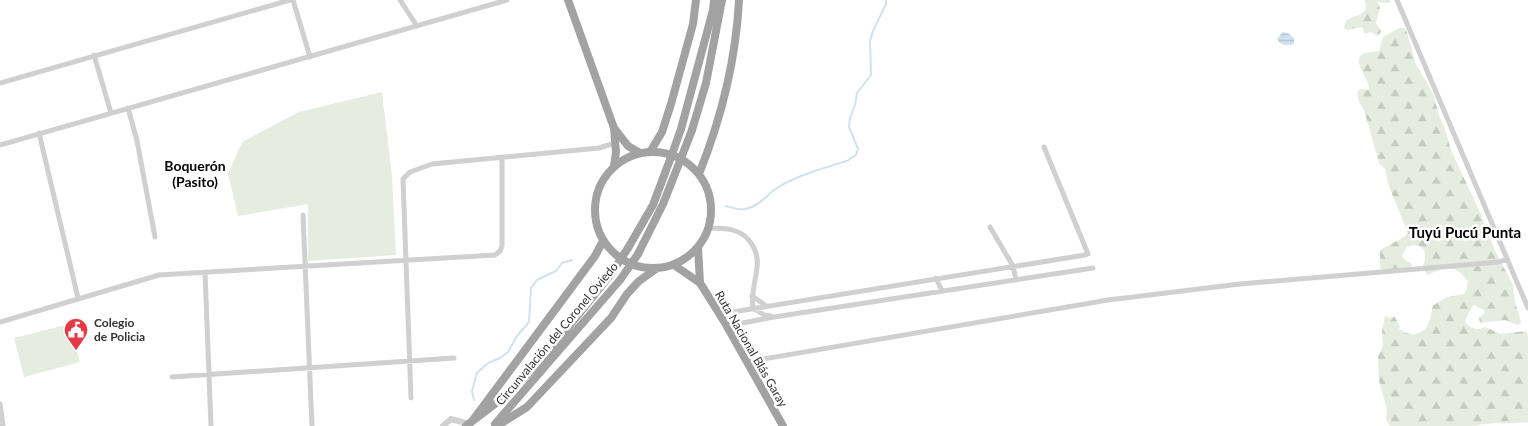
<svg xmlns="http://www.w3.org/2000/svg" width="1528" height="426" viewBox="0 0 1528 426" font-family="Lato,sans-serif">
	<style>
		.forest { fill: url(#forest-firs) }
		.garden { fill: #e6ecdf }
		.water { fill: url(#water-rules) }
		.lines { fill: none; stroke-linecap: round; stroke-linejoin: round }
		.stream { stroke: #cfe2ee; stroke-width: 2 }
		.minor { stroke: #d0d0d0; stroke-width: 5 }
		.tertiary { stroke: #d0d0d0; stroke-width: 6 }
		.trunk { stroke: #a2a2a2; stroke-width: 8 }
		.trunk-bridge { stroke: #a2a2a2; stroke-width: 8 }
		.labels { text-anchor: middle; stroke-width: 5; stroke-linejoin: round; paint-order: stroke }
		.poi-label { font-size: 12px; font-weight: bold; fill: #333; stroke: #fff; text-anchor: start }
		.street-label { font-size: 12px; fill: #333; stroke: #fff }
		.neighbourhood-label { font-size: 14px; font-weight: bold; fill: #000; stroke: #fff }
		.quarter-label { font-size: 15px; font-weight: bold; fill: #000; stroke: #fff }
	</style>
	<defs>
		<pattern id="forest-firs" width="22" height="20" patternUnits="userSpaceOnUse" patternTransform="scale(1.25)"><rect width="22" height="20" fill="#e6ecdf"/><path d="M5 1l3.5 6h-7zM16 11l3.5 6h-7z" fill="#c6cbc0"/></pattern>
		<pattern id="water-rules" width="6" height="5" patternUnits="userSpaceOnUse" patternTransform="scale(1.25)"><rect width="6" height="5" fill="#cfe2ee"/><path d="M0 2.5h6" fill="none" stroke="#b2c2cd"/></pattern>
	</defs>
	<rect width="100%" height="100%" fill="#fff"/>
	<!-- forest -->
	<path class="forest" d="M1365,0H1390V3L1377,2L1380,7L1376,23L1381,31L1379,36L1370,32L1365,34L1362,27L1347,30L1344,28L1346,20L1359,15L1365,11L1366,5Z
		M1399,28H1404L1407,32L1416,65L1433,93L1439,116L1445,129L1451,150L1482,217L1495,251L1513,285L1515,302L1521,322L1518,325L1505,320L1480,323L1479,318L1485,313L1484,310L1474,305L1471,308L1465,321C1468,328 1478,331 1485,327L1501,334L1526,331L1528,336V422C1511,425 1492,421 1475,426H1390L1386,419L1387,410L1379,381L1378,357L1383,345L1382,331L1385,316L1390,318L1395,317L1400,327L1399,329C1420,343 1432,326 1432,306L1447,297L1464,294L1467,289L1468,281C1453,263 1447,267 1427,275L1423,266C1429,252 1422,241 1407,247L1402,255L1404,259L1412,264L1410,269L1384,271L1380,268V250L1404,237L1408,233L1388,184L1385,169L1379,163L1364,110L1359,102L1357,93L1360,89L1369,90C1371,79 1350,61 1363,54C1367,52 1374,52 1379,51L1383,37Z"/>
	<!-- garden -->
	<path class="garden" d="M382,92L392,176L396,255L308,261V204L238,216L228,174L242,142L299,112Z
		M70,324L80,362L24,377L14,338Z"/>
	<!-- water -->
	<path class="water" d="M1283,32L1288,33L1294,38V44C1288,47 1279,45 1277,38Z"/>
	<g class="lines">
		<!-- stream -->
		<path class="stream" d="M726,206C733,208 741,211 749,208C760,205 768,194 777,188C795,176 827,167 847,161L856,155L858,149L849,127L850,118L855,105L857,93L871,75L870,41L873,31L886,4V0
			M474,400L472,391L477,373L488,363L500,358L508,352L517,336L529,322L531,288L537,280L556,271L562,263L572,260"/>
		<!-- minor -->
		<path class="minor" d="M293,0L310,57
			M400,0L417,26
			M1397,0L1528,308
			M94,55L111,113
			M0,83L290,0
			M128,108L137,141L155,237
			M39,133L78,298
			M0,145L507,0
			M303,215L312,426
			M990,227L1013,266L1016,280
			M708,228C725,228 741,228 751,243C766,264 749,284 753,308L764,315L771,316
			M205,272L211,426
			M936,278L942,291
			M752,296L765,305
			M720,314L1085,255L1088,254L1044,147
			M0,322L159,275L495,255L500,251L502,246V157
			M727,326L774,317L1093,268
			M746,362L1108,300L1240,284L1499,262L1507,259
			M172,377L454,358
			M411,398L403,179L410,172L432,164L599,148L615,143
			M0,404L3,425L1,426"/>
		<!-- tertiary -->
		<path class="tertiary" d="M443,426L451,419L469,424"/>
		<!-- trunk -->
		<path class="trunk" d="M568,0L614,128L616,152L614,166
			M614,128L628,146L640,153
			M681,129L713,10L714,0
			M692,130L706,83L722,0
			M595 210a58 58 0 1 1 116 0a58 58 0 1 1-116 0Z
			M650,152L662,132L671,104L693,24L696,0
			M699,174C721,119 736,59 739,0
			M698,247L700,283
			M628,248L653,205L671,157
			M638,254L663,204L680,161
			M674,265L700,283L724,321L783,426
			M473,420L595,256L603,241
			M495,424L620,280
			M466,426L508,394L546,355L611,274
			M497,426L527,407L611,318L627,294L639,281L656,269"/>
		<!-- trunk-bridge -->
		<path class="trunk-bridge" d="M671,157L681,129
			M680,161L692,130
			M611,274L628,248
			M620,280L638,254"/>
	</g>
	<!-- icons -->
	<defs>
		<symbol id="civic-pin" viewBox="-11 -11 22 30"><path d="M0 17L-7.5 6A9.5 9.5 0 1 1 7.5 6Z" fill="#e63946" stroke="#fff"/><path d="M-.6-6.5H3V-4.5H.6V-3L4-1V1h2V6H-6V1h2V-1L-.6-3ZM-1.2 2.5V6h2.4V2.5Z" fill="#fff"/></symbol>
	</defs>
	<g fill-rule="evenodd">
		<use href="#civic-pin" x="62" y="316" width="28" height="38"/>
	</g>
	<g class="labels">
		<!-- poi labels -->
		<g class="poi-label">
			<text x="94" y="327">Colegio<tspan x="94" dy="14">de Policia</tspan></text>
		</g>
		<!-- street labels -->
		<g class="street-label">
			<text transform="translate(557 334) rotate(-50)" y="4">Circunvalación del Coronel Oviedo</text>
			<text transform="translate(751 349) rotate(60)" y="4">Ruta Nacional Blás Garay</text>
		</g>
		<!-- neighbourhood labels -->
		<g class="neighbourhood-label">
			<text x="195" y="171">Boquerón<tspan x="195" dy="16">(Pasito)</tspan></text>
		</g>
		<!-- quarter labels -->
		<g class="quarter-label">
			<text x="1465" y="238">Tuyú Pucú Punta</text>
		</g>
	</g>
</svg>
